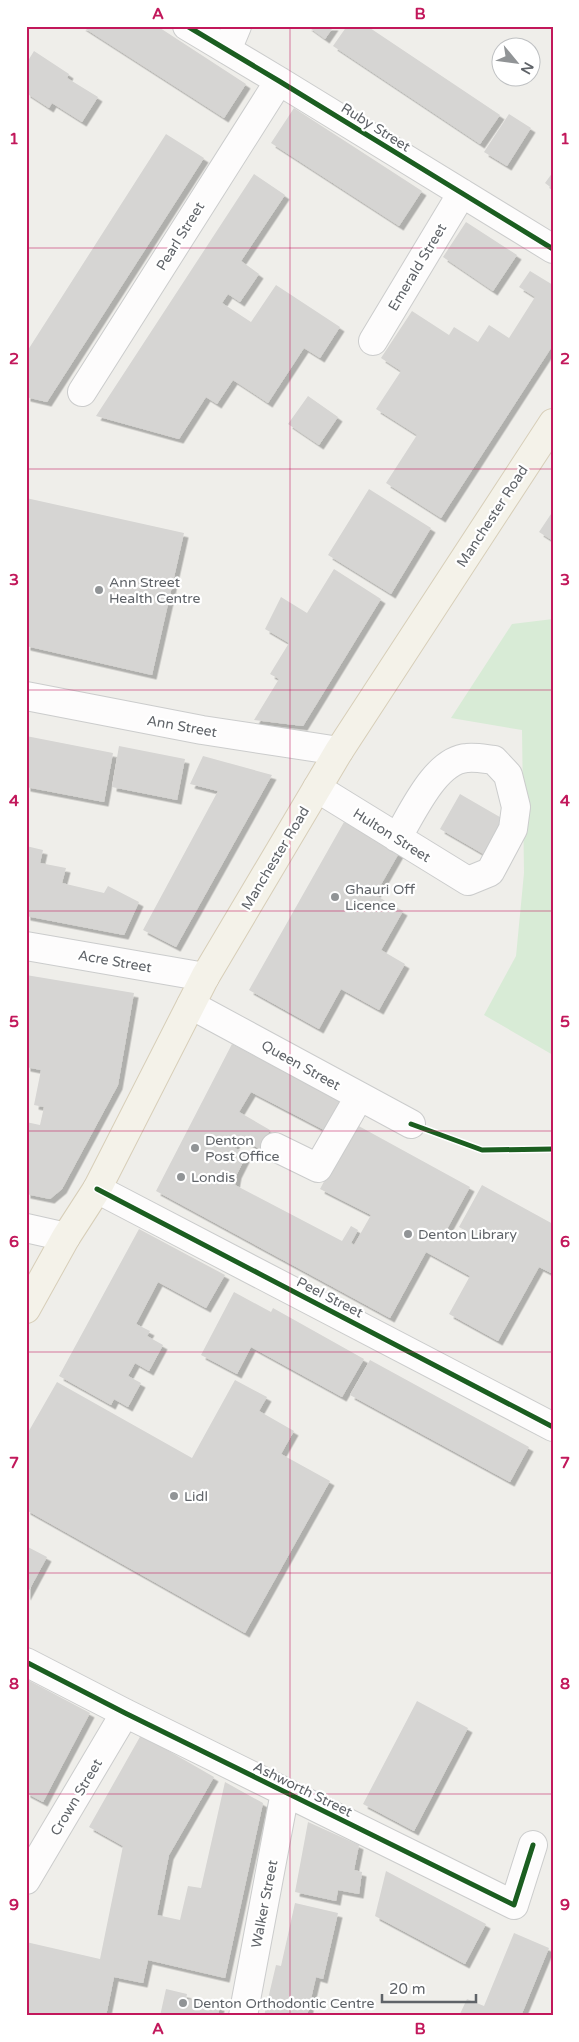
<svg xmlns="http://www.w3.org/2000/svg" width="579" height="2042" viewBox="0 0 579 2042" font-family="'Varela Round',sans-serif">
	<style>
		.green { fill: #d8ebd6 }
		.building { fill: #d6d5d3; filter: url(#shadow) }
		.lines { fill: none; stroke-linecap: round; stroke-linejoin: round }
		.minor-casing { stroke: #cbcccc; stroke-width: 30 }
		.major-casing { stroke: #d7ceb8; stroke-width: 30 }
		.minor { stroke: #fdfcfc; stroke-width: 28 }
		.major { stroke: #f4f2e9; stroke-width: 28 }
		.cycleway-casing { stroke: #fff; stroke-width: 8 }
		.cycleway { stroke: #1b5e20; stroke-width: 5 }
		.grid { fill: none; stroke: #c2185b; stroke-width: 1; stroke-opacity: 0.55 }
		.poi-dot { fill: #919496; stroke: #fff; stroke-width: 2 }
		.labels { text-anchor: middle; stroke-width: 4.5; stroke-linejoin: round; paint-order: stroke }
		.street-label { font-size: 14px; fill: #5f6368; stroke: #fff }
		.poi-label { font-size: 14px; fill: #5f6368; stroke: #fff; text-anchor: start }
		.neatline { fill: none; stroke: #c2185b; stroke-width: 2 }
		.grid-label { font-size: 16px; text-anchor: middle; font-weight: bold; fill: #c2185b }
	</style>
	<defs>
		<filter id="shadow"><feDropShadow dx="4.5" dy="4.5" stdDeviation="0" flood-color="#0004"/></filter>
	</defs>
	<rect width="100%" height="100%" fill="#efeeea"/>
	<!-- green -->
	<path class="green" d="M553,619V1055L484,1015L516,956L524,873L522,730L451,718L512,624Z"/>
	<!-- building -->
	<path class="building" d="M81,26H157L246,84L224,118Z
		M307,26H334L325,39Z
		M347,26H367L500,115L480,144L333,46Z
		M34,51L69,74L67,78L98,97L82,122L52,103L49,108L26,93V64Z
		M294,108L422,191L399,226L271,143Z
		M509,114L531,128L507,166L484,152Z
		M166,134L204,158L47,402L26,397V353Z
		M553,172V189L545,183Z
		M254,174L285,195L241,261L259,274L240,302L228,294L222,303L251,322L276,285L340,327L320,358L304,348L268,403L233,380L217,404L206,397L179,439L96,416Z
		M466,222L517,255L493,291L443,257Z
		M530,271L553,285V345L441,518L386,483L417,435L376,409L401,371L381,358L412,311L449,335L454,327L478,342L489,325L509,338L535,297L519,287Z
		M308,396L338,417L319,445L288,424Z
		M369,489L431,528L391,594L328,555Z
		M26,498L184,533L152,675L26,646Z
		M553,511V541L539,532Z
		M334,569L381,599L303,726L254,720L279,679L270,674L289,643L265,629L281,597L307,613Z
		M26,736L113,753L104,802L26,787Z
		M119,746L185,759L177,800L112,787Z
		M203,756L272,775L176,947L143,930L218,791L190,784Z
		M460,794L505,820L485,855L440,829Z
		M344,822L399,853L375,895L403,911L381,950L405,964L379,1010L341,989L319,1029L249,990Z
		M26,846L43,850L40,863L66,868L62,883L104,893L108,886L139,902L124,935L26,916Z
		M26,975L134,993L118,1085L62,1189L50,1199L26,1194V1122L40,1125L44,1107L34,1105L41,1070L26,1067Z
		M232,1044L342,1102L326,1131L251,1092L239,1112L270,1130L260,1149L239,1138L233,1147L247,1154L237,1174L235,1185L342,1241L351,1226L358,1230L351,1243L354,1245L371,1215L320,1189L355,1124L470,1187L447,1229L463,1238L466,1231L459,1227L482,1185L553,1224V1274L539,1267L498,1341L449,1314L470,1276L426,1252L390,1318L156,1191Z
		M139,1229L225,1275L206,1308L158,1282L136,1324L150,1331L147,1336L163,1345L149,1371L135,1363L128,1376L141,1383L128,1407L114,1399L111,1405L59,1376Z
		M234,1292L271,1312L273,1308L364,1359L342,1397L251,1347L237,1374L201,1355Z
		M370,1360L529,1447L510,1482L350,1395Z
		M235,1380L267,1397L259,1411L294,1431L281,1454L330,1481L245,1633L26,1510V1436L57,1382L192,1458Z
		M26,1546L47,1557L26,1596Z
		M26,1679L90,1713L43,1802L26,1793Z
		M417,1701L468,1728L414,1831L363,1804Z
		M141,1735L214,1777L169,1855L157,1915L180,1920L188,1886L201,1888L225,1782L263,1803L225,1978L148,1960L143,1983L114,1977L106,2016H26V1942L100,1959L123,1846L89,1827Z
		M308,1822L359,1845L354,1870L362,1872L359,1894L338,1890L336,1901L295,1892Z
		M386,1871L486,1924L465,1964L375,1916Z
		M295,1903L338,1913L323,1979L316,1977L307,2016H264L276,1965L281,1966Z
		M514,1933L549,1948L521,2016H459L467,1999L484,2006Z
		M166,1989L187,1994L186,1999L220,2006L218,2016H160Z"/>
	<g class="lines">
		<defs>
			<path id="minor" d="M187,26L279,81L553,249
				M227,50L237,26
				M373,341L462,193
				M82,392L279,81
				M26,696L202,730L339,751
				M317,788L468,881L490,872L513,829L516,807L508,775L494,760C485,759 476,757 467,758C435,760 412,814 397,838
				M26,946L205,977
				M191,1005L411,1124
				M275,1147L318,1168L359,1097
				M97,1189L553,1427
				M26,1228L66,1237
				M26,1662L125,1713L514,1905L533,1845
				M26,1880L125,1713
				M243,2016L285,1792"/>
			<path id="major" d="M26,1309L66,1237L97,1189L205,977L339,751L553,423"/>
		</defs>
		<!-- minor casing -->
		<use href="#minor" class="minor-casing"/>
		<!-- major casing -->
		<use href="#major" class="major-casing"/>
		<!-- minor -->
		<use href="#minor" class="minor"/>
		<!-- major -->
		<use href="#major" class="major"/>
		<defs>
			<path id="cycleway" d="M187,26L279,81L553,249
				M411,1124L482,1150L553,1149
				M97,1189L553,1427
				M26,1662L125,1713L514,1905L533,1845"/>
		</defs>
		<!-- cycleway casing -->
		<use href="#cycleway" class="cycleway-casing"/>
		<!-- cycleway -->
		<use href="#cycleway" class="cycleway"/>
	</g>
	<!-- grid -->
	<path class="grid" d="M290,26V2016M26,248H553M26,469H553M26,690H553M26,911H553M26,1131H553M26,1352H553M26,1573H553M26,1794H553"/>
	<!-- markers -->
	<g class="poi-dot">
		<circle cx="99" cy="590" r="5"/>
		<circle cx="335" cy="897" r="5"/>
		<circle cx="195" cy="1148" r="5"/>
		<circle cx="181" cy="1177" r="5"/>
		<circle cx="408" cy="1234" r="5"/>
		<circle cx="174" cy="1496" r="5"/>
		<circle cx="183" cy="2003" r="5"/>
	</g>
	<g class="labels">
		<!-- street labels -->
		<g class="street-label">
			<text transform="translate(376 127) rotate(32)" y="5">Ruby Street</text>
			<text transform="translate(180 236) rotate(-58)" y="5">Pearl Street</text>
			<text transform="translate(417 267) rotate(-59)" y="5">Emerald Street</text>
			<text transform="translate(492 516) rotate(-57)" y="5">Manchester Road</text>
			<text transform="translate(182 726) rotate(10)" y="5">Ann Street</text>
			<text transform="translate(392 835) rotate(32)" y="5">Hulton Street</text>
			<text transform="translate(275 858) rotate(-59)" y="5">Manchester Road</text>
			<text transform="translate(115 961) rotate(10)" y="5">Acre Street</text>
			<text transform="translate(301 1065) rotate(29)" y="5">Queen Street</text>
			<text transform="translate(330 1297) rotate(27)" y="5">Peel Street</text>
			<text transform="translate(303 1789) rotate(26)" y="5">Ashworth Street</text>
			<text transform="translate(76 1797) rotate(-59)" y="5">Crown Street</text>
			<text transform="translate(264 1904) rotate(-79)" y="5">Walker Street</text>
		</g>
		<!-- poi labels -->
		<g class="poi-label">
			<text x="109" y="587">Ann Street<tspan x="109" dy="16">Health Centre</tspan></text>
			<text x="345" y="894">Ghauri Off<tspan x="345" dy="16">Licence</tspan></text>
			<text x="205" y="1145">Denton<tspan x="205" dy="16">Post Office</tspan></text>
			<text x="191" y="1182">Londis</text>
			<text x="418" y="1239">Denton Library</text>
			<text x="184" y="1501">Lidl</text>
			<text x="193" y="2008">Denton Orthodontic Centre</text>
		</g>
	</g>
	<!-- border -->
	<rect width="579" height="2042" fill="none" stroke="#ffffff" stroke-width="55"/>
	<!-- north arrow -->
	<g transform="translate(516 62) rotate(119)"><circle r="24" fill="#ffffff" stroke="#bfc1c3"/>
	<path d="M0-4L9 19L0 12L-9 19Z" fill="#919496"/>
	<text y="-8" font-size="14" font-weight="bold" text-anchor="middle" fill="#5f6368">N</text>
	</g>
	<!-- scale -->
	<path d="M382 1994v8h94v-8" fill="none" stroke="#5f6368" stroke-width="2.5"/>
	<text x="389" y="1994" font-size="15" fill="#5f6368" stroke="#ffffff" stroke-width="4" paint-order="stroke">20 m</text>
	<rect x="28" y="28" width="524" height="1986" class="neatline"/>
	<g class="grid-label">
		<text x="158" y="19">A</text>
		<text x="420" y="19">B</text>
		<text x="14" y="144">1</text>
		<text x="565" y="144">1</text>
		<text x="14" y="364">2</text>
		<text x="565" y="364">2</text>
		<text x="14" y="585">3</text>
		<text x="565" y="585">3</text>
		<text x="14" y="806">4</text>
		<text x="565" y="806">4</text>
		<text x="14" y="1027">5</text>
		<text x="565" y="1027">5</text>
		<text x="14" y="1247">6</text>
		<text x="565" y="1247">6</text>
		<text x="14" y="1468">7</text>
		<text x="565" y="1468">7</text>
		<text x="14" y="1689">8</text>
		<text x="565" y="1689">8</text>
		<text x="14" y="1910">9</text>
		<text x="565" y="1910">9</text>
		<text x="158" y="2034">A</text>
		<text x="420" y="2034">B</text>
	</g>
</svg>
